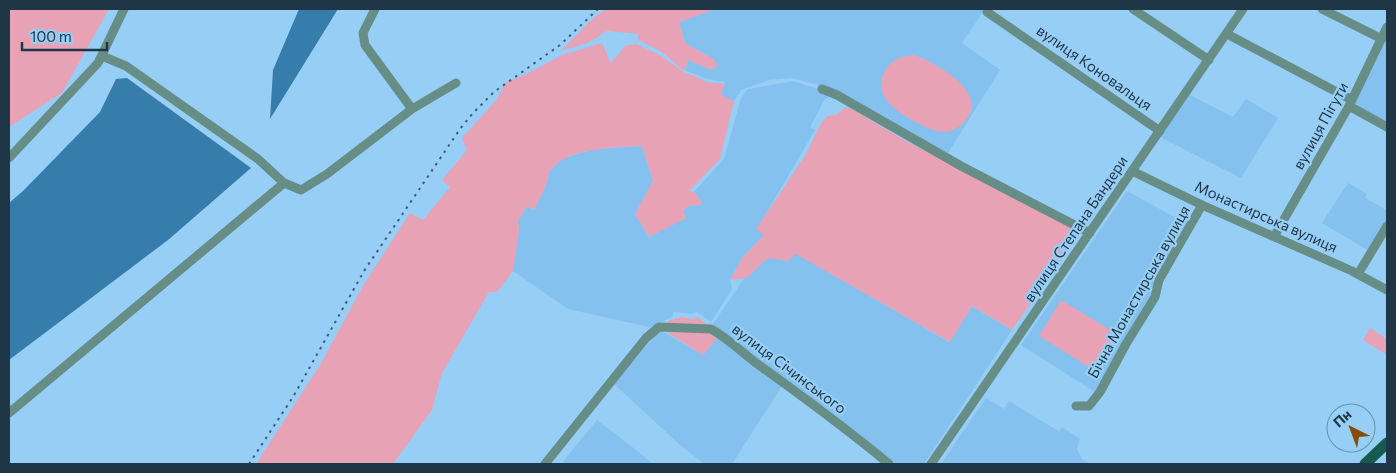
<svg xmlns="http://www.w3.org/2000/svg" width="1396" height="473" viewBox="0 0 1396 473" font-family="Commissioner,sans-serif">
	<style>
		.built { fill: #84c1ee }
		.green { fill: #e8a2b6 }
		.water { fill: #377dab }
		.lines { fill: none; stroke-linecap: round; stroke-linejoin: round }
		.minor { stroke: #678e86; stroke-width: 9 }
		.major { stroke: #175a50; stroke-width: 11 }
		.rail { stroke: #3e5d73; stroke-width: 2; stroke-dasharray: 2.5 5; stroke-linecap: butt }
		.labels { text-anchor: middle; stroke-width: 4.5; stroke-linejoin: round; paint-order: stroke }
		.street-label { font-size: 15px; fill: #1f3646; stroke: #97cef6 }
	</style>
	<rect width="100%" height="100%" fill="#97cef6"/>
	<!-- built -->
	<path class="built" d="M716,9H985L962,43L1000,70L948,153L910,135L827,87L792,78L769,80L746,88L741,90L734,101L721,95L725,82L707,79L685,70L688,60L709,69L715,60L685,43L679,22Z
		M1387,35V123L1353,104Z
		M793,81L830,93L831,96L825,99L810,127L815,130L757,229L764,235L742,258L730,280L732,289L711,322L697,312L691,314L674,312L672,317L654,326L649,327L568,309L513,271L519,230L518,221L527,206L534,210L547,182L549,172L555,165L564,158L595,149L642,146L653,181L635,214L649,237L686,218L683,211L689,206L700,205L702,202L694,192L724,159L741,98L748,89Z
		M1190,95L1233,117L1246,99L1278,118L1241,178L1160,137Z
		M1348,183L1367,194L1365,198L1387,210V220L1369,251L1322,223Z
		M1127,191L1189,225L1152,298L1095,392L1021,345Z
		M771,239L949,342L971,306L1012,330L924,464H892L713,327V324Z
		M660,330L703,355L718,337L782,386L732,464H704L679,444L614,384Z
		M986,398L1004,409L1009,401L1050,426L1059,431L1062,427L1080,439L1077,449L1082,459L1090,464H941Z
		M597,420L640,453L653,464H561Z"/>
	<!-- green -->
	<path class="green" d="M9,9H109L62,93L9,127Z
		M605,9H716L679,22L685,43L715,60L717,65L715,69H709L688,60L685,70L680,68L662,52L637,39L639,34L607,31L588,43L561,51L589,22Z
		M602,43L611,63L625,46L636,44L660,55L685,73L695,76L706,82L725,84L721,95L734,101L720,159L689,191L694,192L702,202L700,205L689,206L683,211L686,218L649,237L635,214L653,181L642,146C618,147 564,148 550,171C548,174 548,178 547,182C544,192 538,201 534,210L527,206L518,221L519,230L513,271L497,292H489L442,373L432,410L393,464H256L320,365L364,284L410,213L423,220L450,187L442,180L467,150L462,138L497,99L505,83L528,73L562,55Z
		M914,55C936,63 992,93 964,122C959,128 952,132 944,132C929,132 894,112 886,99C875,84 884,65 899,58C903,56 909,56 914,55Z
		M844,108H850L906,141L1081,232L1012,330L972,306L950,342L796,254L788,261L770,258L764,261L747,278L730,280L742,258L764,235L756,229L806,154L820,125L827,116L838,114Z
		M1061,300L1120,336L1097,372L1039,336Z
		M682,317L692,319L698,317L707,325L666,323L670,320Z
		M1370,328L1387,339V355L1363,340Z
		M663,330H701L718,337L703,355Z"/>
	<!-- water -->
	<path class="water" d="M299,9H338L270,119L273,70Z
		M127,78L251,168L168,240L9,360V203L23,191L100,112L116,79Z"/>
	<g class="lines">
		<!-- minor -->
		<path class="minor" d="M375,9L363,33L365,45L412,109L456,83
			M1133,9L1209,60
			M1322,9L1382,39
			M987,12L1160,131
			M1227,34L1352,100
			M102,56L126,66L258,159L284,183L301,190L327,174L412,109
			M822,89L837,95L961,166L1090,233
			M1349,106L1387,127
			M9,158L98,63L124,9
			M1132,171L1202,205L1352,271L1387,290
			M1275,235L1349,106L1387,27
			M1358,274L1387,226
			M1076,406H1089L1100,392L1126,344L1155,297L1159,280L1202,205
			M9,413L284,183
			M545,464L646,338L659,327L711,329C731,340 745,356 763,368C806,399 848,430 889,464
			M931,464L1243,9"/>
		<!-- major -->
		<path class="major" d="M1365,464L1387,443"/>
		<!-- rail -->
		<path class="rail" d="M249,464L293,397L364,271L460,129L473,113L494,92L560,45L598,9"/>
	</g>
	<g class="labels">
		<!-- street labels -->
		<g class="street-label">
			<text transform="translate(1094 68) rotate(35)" y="5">вулиця Коновальця</text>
			<text transform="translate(1321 126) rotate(-61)" y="5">вулиця Пігути</text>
			<text transform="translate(1266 217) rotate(24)" y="5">Монастирська вулиця</text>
			<text transform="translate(1076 229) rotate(-56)" y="5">вулиця Степана Бандери</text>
			<text transform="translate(1139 292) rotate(-61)" y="5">Бічна Монастирська вулиця</text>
			<text transform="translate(789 369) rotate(37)" y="5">вулиця Січинського</text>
		</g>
	</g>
	<!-- border -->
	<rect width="1396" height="473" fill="none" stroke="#1f3646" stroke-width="20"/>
	<!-- north arrow -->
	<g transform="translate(1351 428) rotate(318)"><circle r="24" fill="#97cef6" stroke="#6791b0"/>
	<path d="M0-4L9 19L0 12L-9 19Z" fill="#884c07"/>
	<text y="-8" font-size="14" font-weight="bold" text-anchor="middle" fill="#1f3646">Пн</text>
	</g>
	<!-- scale -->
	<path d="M22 42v8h85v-8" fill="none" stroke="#1f3646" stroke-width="2.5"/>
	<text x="30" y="42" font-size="15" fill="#1f3646" stroke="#97cef6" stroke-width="4" paint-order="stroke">100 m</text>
</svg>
